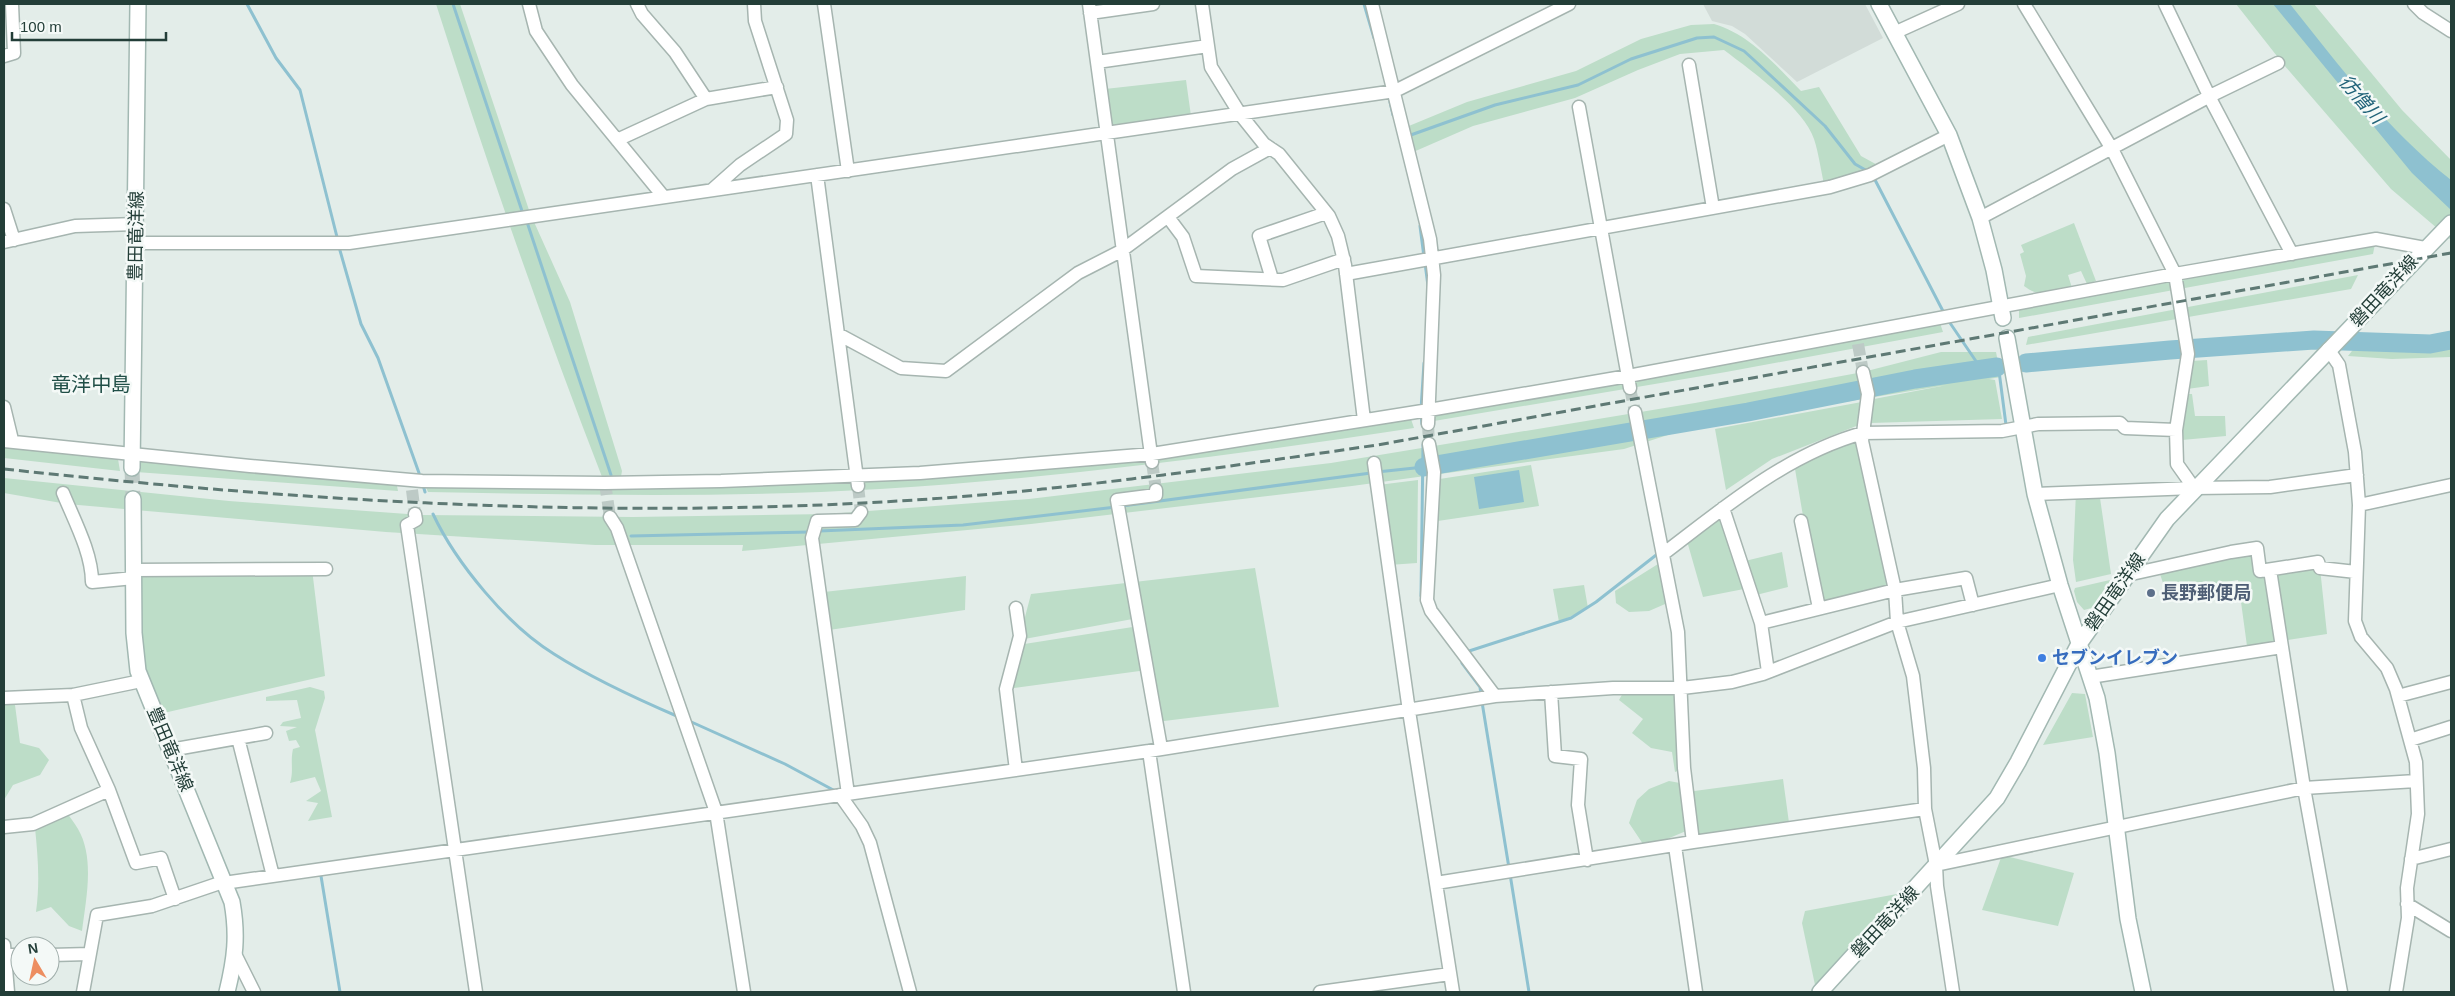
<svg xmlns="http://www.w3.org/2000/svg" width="2455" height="996" viewBox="0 0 2455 996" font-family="Helvetica,'Noto Sans JP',sans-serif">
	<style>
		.built { fill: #d2dcd8 }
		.green { fill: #bdddc8 }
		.water { fill: #8ec1d0 }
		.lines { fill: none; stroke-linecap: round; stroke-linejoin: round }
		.stream { stroke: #8ec1d0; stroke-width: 3 }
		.river { stroke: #8ec1d0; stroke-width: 19 }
		.street-tunnel { stroke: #bdcac6; stroke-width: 12; stroke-dasharray: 12 6; stroke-linecap: butt }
		.secondary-tunnel { stroke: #bdcac6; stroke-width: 15; stroke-dasharray: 15 8; stroke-linecap: butt }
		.street-casing { stroke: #a6b5b0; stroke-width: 15 }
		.secondary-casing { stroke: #a2b8b2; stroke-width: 18 }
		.street { stroke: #fff; stroke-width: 12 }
		.secondary { stroke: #fff; stroke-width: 15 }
		.rail { stroke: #5e7974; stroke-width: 3; stroke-dasharray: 10 5; stroke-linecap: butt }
		.service-dot { fill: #5c6f8a; stroke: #f4f9f7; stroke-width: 2 }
		.shop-dot { fill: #3f7fe0; stroke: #f4f9f7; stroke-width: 2 }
		.labels { text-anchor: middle; stroke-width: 5; stroke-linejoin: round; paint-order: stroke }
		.street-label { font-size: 18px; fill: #233e38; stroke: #f4f9f7 }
		.service-label { font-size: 18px; font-weight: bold; fill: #4e5e75; stroke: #f4f9f7; text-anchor: start }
		.shop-label { font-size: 18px; font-weight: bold; fill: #366cbe; stroke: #f4f9f7; text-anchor: start }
		.water-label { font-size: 19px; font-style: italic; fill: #1f6278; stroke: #f4f9f7 }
		.quarter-label { font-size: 20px; fill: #204f47; stroke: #f4f9f7 }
	</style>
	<rect width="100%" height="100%" fill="#e3ede9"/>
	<!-- built -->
	<path class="built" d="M1703,4H1865L1883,38L1797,82L1745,34L1732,26L1712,21Z"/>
	<!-- green -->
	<path class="green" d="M436,4H460L530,213L570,302L622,471L620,482H699L1149,455L1409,413L1414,428C1237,455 1059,478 880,489C730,498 579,495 428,492L424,483L604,482C543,325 487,164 436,4Z
		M2236,4H2314L2402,110L2451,160V240L2391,189L2284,65Z
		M1714,24C1749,34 1776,65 1801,91L1819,87L1861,156L1883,168L1825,188C1821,172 1819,154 1814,139C1803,107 1750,70 1724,50L1680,54L1638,70L1575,98L1473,126L1411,153L1404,128L1467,102L1576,71L1641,39L1691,25Z
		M1186,80L1191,116L1105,126V89Z
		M2074,223L2096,281L2087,284L2081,271L2068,275L2072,288C2053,292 2041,299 2024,286L2026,276L2020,254L2024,252L2021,245Z
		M2376,239L2373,254L2019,318V307Z
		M2358,275L2351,289L2026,345L2028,337Z
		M1940,323L1943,332L1726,372L1428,422L1429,410Z
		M2451,331V357L2392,359L2348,356L2366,333L2431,335Z
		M1941,352H1996L2001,377L1989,379L1995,380L2002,419L1870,423L1874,399L1947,385L1693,427L1624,449L1352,486L1031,524L742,551L743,545H595L386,532L67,504L4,493V478L229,501L421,515L633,517L828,514L1029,499L1331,463L1695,403L1863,372Z
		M2207,360L2209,386L2187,389L2191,361Z
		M2186,394H2192L2195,416H2225L2226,436L2182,440L2180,429Z
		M1867,401L1864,423L1772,459L1726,490L1715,429Z
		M1859,434L1894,585L1818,604L1795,469L1844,438Z
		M4,441L117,453L120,471L4,458Z
		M137,455L396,481L398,491L136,472Z
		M1531,465L1539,506L1431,522L1433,480Z
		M1418,480L1417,563L1389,565L1378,485Z
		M2099,491L2111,574L2076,582L2073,560L2076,492Z
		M1725,512L1749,588L1703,597L1687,541Z
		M2257,548L2261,571L2320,568L2327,634L2247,646L2238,580L2166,592L2158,568Z
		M1782,552L1788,587L1756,595L1745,561Z
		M1658,564L1669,588L1672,601L1649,611L1629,612L1616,603L1615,591Z
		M1255,568L1279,707L1156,722L1147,670L1006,689L1018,645L1139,626L1138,618L1019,640L1031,594Z
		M221,569H312L325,676L155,715L138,671L134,578Z
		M966,576L965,610L829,630L824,592Z
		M2110,580L2099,606L2084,610L2077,602L2074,591L2075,588Z
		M1584,585L1588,608L1559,622L1553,589Z
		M310,687L324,691L325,698L315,730L332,817L308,821L318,803L306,801L321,791L315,777L290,783C294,771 290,762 293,749L300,747L296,740L289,741L286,731L297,727L280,726L283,722L301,718L297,700L266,701V697Z
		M1623,693L1673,694L1682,714L1684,768L1675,772L1672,752L1651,748L1632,733L1643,719L1619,700Z
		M2072,693L2085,694L2093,737L2043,745Z
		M4,701L15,705L20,743L39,748L49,760L40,775L13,785L4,800Z
		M1783,779L1790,830L1693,842L1686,831L1660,842L1643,844L1629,823L1637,800L1649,789L1669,781L1680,783L1687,792Z
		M65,810C69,816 74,822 78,829C95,858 86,899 82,931L69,926L51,907L36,912C40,883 38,857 35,828Z
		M2002,855L2074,873L2058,926L1982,910Z
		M1897,894L1815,985L1802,923L1805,911Z"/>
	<!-- water -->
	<path class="water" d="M2273,4H2290C2340,67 2388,130 2451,180V210L2412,173Z
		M1519,470L1524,502L1479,509L1474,477Z"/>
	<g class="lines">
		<!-- stream -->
		<path class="stream" d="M247,4L276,58L300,90L338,241
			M453,4L523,214
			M1364,4L1374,38
			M1390,102L1393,115
			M1408,136L1495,105L1578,85L1631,59L1697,38L1714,37L1744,51L1755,61L1825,126L1855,164L1869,172
			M1873,176L1945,315
			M526,219L611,475
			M1420,226L1424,257
			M339,247L361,324L378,358L419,473
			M1425,263L1428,286
			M1948,320L1982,370L1999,371L2006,425
			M1421,409L1424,363
			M1421,415L1422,424
			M1377,472L1424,467
			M423,485L425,492
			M1122,506L1371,473
			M433,514C456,563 508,626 554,654C593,679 637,699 679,717
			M819,531L963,525L1116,507
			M631,536L810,532
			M1421,596L1423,445
			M1466,652L1571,618L1596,602L1660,552
			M1462,663L1480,687L1481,695
			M1482,702L1509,868
			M687,720L785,764L837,792
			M1510,874L1529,992
			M321,876L340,992"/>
		<!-- river -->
		<path class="river" d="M2026,363L2170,350L2314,340L2430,344L2451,340
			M1424,467L1748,412L1915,379L1997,367"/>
		<!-- street-tunnel -->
		<path class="street-tunnel" d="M1858,344L1863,372
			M1630,388L1635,412
			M1428,424L1429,444
			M1152,462L1156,490
			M605,483L610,517
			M858,486L861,512
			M412,490L415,514"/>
		<!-- secondary-tunnel -->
		<path class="secondary-tunnel" d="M132,468L133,499"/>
		<defs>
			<path id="street" d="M529,4L536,31L572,85L663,196
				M637,4L642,14L675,52L706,99
				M824,4L848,171
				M1089,4L1152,462
				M1202,4L1211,67L1240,114L1264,144L1279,154L1329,216L1338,236L1345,265L1364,420
				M1372,4L1430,239L1434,275L1428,424
				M2024,4L2112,149L2175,274L2188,354L2176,430L2177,464L2194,488
				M2165,4L2212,102L2292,254
				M2414,4L2423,13L2451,31
				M1090,13L1153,4
				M1894,33L1958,4
				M4,56L14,53L12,4
				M1097,62L1208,46
				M1689,65L1713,208
				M1579,107L1630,388
				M617,140L706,99L777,87
				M817,175L858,486
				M713,189L740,165L786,134L787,120L755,21L754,4
				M4,209L14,240
				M1168,217L1183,237L1196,276L1283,280L1344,259
				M1980,218L2210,96L2278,63
				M4,242L75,226L136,224
				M137,243H349L1395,91L1569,4
				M1346,274L1830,187L1870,175L1949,135
				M1272,279L1259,236L1326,213
				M838,334L901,368L946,371L1078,273L1121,251L1232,169L1270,148
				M2328,349L2339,365L2355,452L2359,505L2355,621L2361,637L2387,668L2396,689L2416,762L2418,814L2407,888L2408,918L2396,992
				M1863,372L1868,394L1862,441L1895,590L1897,622L1913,676L1924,768L1925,809L1936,865L1937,886L1953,992
				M4,407L12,440
				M1635,412L1678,632L1684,768L1693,842
				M4,441L250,466L422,481L605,483L721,481L920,473L1152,454L1429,410L1628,376L2175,274L2376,239L2425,248
				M1429,444L1434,472L1427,600L1431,611L1495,696
				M1374,463L1409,711L1453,992
				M1156,490V495L1117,500L1161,748
				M63,493C74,520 92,553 92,582L134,578
				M2035,494L2194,488L2270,487L2357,475
				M2359,505L2451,485
				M1723,508L1761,623L1768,672
				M415,514L416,520L407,525L476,992
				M610,517L617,528L716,812L744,992
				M1801,521L1819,608
				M1663,554C1725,507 1787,454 1863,433L2002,431L2038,424L2120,423L2125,428L2176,430
				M134,570L326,569
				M2270,570L2304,788L2341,992
				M2127,575L2231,552L2257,548L2260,571L2318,562L2320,568L2356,572
				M1016,608L1020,636L1006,689L1016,770
				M1761,623L1895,590L1966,578L1973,605
				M2090,677L2282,647
				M1551,692L1555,756L1581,759L1578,805L1587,860
				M73,695L81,728L109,790L136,863L161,858L175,899
				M2398,696L2451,682
				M4,698L73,695L141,681
				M238,738L273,876
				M2410,740L2451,727
				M170,750L266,733
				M1149,751L1184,992
				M848,794L812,538L817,521L855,520L861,512
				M840,795L862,826L870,843L910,992
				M4,827L33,824L109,790
				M1675,846L1696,992
				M2411,859L2451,849
				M1936,865L2304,788L2416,781
				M1436,883L1693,842L1925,809
				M2407,904L2451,931
				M4,945L8,992
				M4,955H20
				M50,955L90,954
				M236,956L254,992
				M83,992L97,915L152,906L217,884L1149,751L1495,696L1613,688H1682L1732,682L1763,674L1897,622L2060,585
				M1320,992L1450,974"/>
			<path id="secondary" d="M1879,4L1949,135L1980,218L1994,270L2003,318
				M2007,338L2035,494L2060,585L2097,698L2107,753L2128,919L2143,992
				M132,468L138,4
				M133,499L134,633L138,671L232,902C238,936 235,959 227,992
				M1820,992L1997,798L2018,762L2079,644L2167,519L2451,223"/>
		</defs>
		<!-- street casing -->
		<use href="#street" class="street-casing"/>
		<!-- secondary casing -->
		<use href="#secondary" class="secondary-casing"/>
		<!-- street -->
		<use href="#street" class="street"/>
		<!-- secondary -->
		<use href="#secondary" class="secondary"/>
		<!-- rail -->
		<path class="rail" d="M4,469C316,503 630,521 944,498C1089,487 1233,466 1377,445L2451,253"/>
	</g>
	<!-- markers -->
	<circle class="service-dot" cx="2151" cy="593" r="5"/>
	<circle class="shop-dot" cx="2042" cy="658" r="5"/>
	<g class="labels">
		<!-- street labels -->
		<g class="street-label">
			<text transform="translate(136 236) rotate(-89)" y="6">豊田竜洋線</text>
			<text transform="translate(2384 291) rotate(-47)" y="6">磐田竜洋線</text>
			<text transform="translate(2115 592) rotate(-55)" y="6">磐田竜洋線</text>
			<text transform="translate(170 749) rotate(67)" y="6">豊田竜洋線</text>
			<text transform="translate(1885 922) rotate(-47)" y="6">磐田竜洋線</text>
		</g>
		<!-- service labels -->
		<g class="service-label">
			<text x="2161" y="599">長野郵便局</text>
		</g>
		<!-- shop labels -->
		<g class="shop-label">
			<text x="2052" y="664">セブンイレブン</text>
		</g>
		<!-- water labels -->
		<g class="water-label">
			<text transform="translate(2362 99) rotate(49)" y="7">彷僧川</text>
		</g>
		<!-- quarter labels -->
		<g class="quarter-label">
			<text x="91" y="391">竜洋中島</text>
		</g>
	</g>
	<!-- border -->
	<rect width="2455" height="996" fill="none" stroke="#233e38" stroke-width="10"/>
	<!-- north arrow -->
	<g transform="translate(35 961) rotate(351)"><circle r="24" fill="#f4f9f7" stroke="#a0aeab"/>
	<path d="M0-4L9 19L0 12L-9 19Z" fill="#ed8e61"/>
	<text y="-8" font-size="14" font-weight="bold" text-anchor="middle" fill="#233e38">N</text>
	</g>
	<!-- scale -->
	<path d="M12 32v8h154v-8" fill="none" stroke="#233e38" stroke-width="2.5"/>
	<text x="20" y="32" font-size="15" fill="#233e38" stroke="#f4f9f7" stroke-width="4" paint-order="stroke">100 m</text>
</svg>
